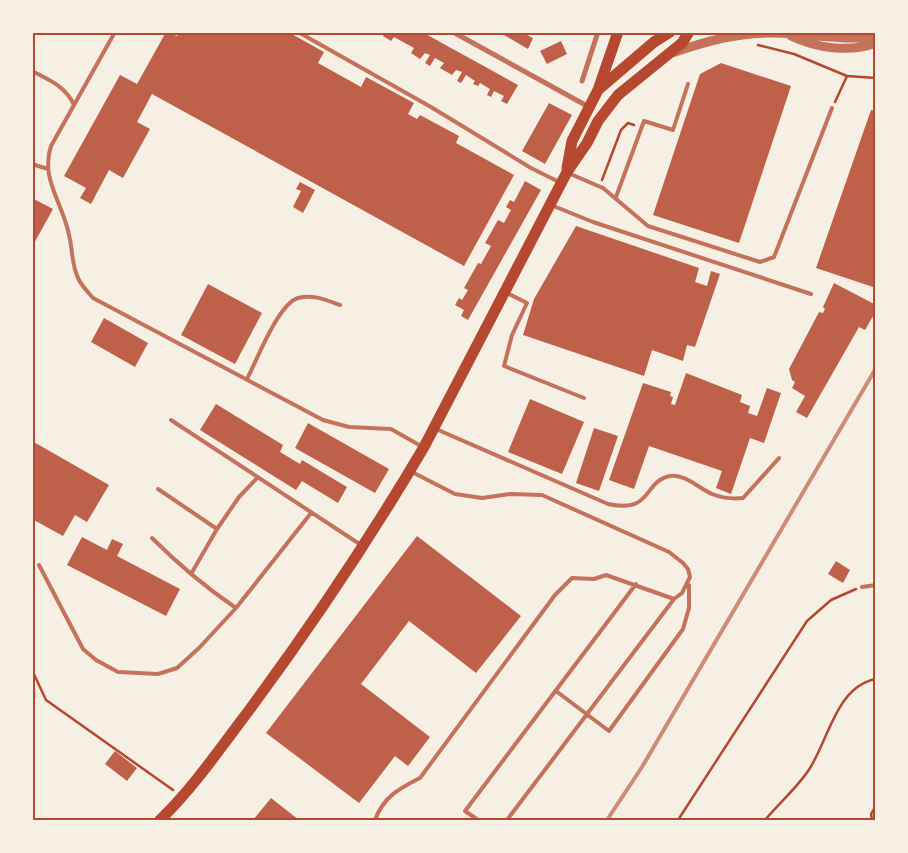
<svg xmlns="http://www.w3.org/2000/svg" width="908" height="853" viewBox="0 0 908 853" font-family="Overpass,sans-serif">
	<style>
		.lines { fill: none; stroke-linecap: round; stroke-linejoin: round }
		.stream { stroke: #c9d6d2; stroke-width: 4 }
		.building { fill: #bf614a }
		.path { stroke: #b5482f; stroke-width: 2.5 }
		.service { stroke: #c5725c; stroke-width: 4 }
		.minor { stroke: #c5725c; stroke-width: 5 }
		.tertiary { stroke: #c5725c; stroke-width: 9 }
		.primary { stroke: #b5482f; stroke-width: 11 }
		.rail { stroke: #cf8b77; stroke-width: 4 }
		.neatline { fill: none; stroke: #b5482f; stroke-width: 2 }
	</style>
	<rect width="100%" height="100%" fill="#f6efe4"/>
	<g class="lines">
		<!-- stream -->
		<path class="stream" d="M32,689L35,696"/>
	</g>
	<!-- building -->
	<path class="building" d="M166,32L177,36L179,32H288L324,52L318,63L361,87L366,77L414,103L408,114L417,119L420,115L459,136L456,143L514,175L464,266L152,94L137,122L150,129L123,178L109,170L91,204L80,198L86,188L64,176L120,75L137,84Z
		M385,32H422L518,85L507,104L501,101L504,96L494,91L491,97L487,95L490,89L480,83L478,86L473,84L475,81L466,75L461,83L457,81L462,72L456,70L452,75L440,68L444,63L435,58L430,66L425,63L430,55L425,53L420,59L411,53L414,48L394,37L391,41L383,36Z
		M499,32H528L527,35L533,38L528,49Z
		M561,41L567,54L547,64L540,51Z
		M721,63L791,86L739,243L653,215L700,74Z
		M549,103L572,115L545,164L522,151Z
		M871,110L876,111V288L816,268Z
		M525,181L541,190L468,320L461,316L464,310L455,305L459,298L462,300L468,290L464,288L478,263L481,264L491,246L485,243L498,220L504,223L511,210L506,207L510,200L514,202Z
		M300,182L315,190L303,213L293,207L301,191L296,189Z
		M32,198L53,209L32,247Z
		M576,226L699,268L695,282L707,286L711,271L720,274L695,347L687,345L683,361L652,350L644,376L523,335L534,299Z
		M834,283L876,305V311L865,330L859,327L807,418L796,412L805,396L792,388L795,382L792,380L789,369L819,312L823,313L825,309L823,307Z
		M208,284L262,313L235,364L181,335Z
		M104,318L148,343L135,367L91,342Z
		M686,373L742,395L740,402L750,406L748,413L757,416L767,388L781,393L764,443L750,438L731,494L716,488L722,471L649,446L634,489L609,480L643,383L671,392L670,396L673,397L671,404L675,405Z
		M530,399L584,422L562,474L508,452Z
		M216,404L283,445L280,452L300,464L302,460L347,487L338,503L302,481L296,490L200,430Z
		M308,423L389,469L375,493L295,448Z
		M594,428L618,436L599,491L576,483Z
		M32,441L109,485L87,522L75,515L63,536L32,519V487L35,483L32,481Z
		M417,536L521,616L476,673L409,621L361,684L430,737L408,766L395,756L359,803L266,733Z
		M82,537L107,550L112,539L123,544L117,556L180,589L166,616L67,565Z
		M836,561L850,570L843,583L828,574Z
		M115,751L137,768L127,781L105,764Z
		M271,798L299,820H253Z"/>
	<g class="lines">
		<!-- path -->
		<path class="path" d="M758,45L794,54L847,76L876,78
			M835,102L847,76
			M602,180L621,130L628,123L634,125
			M32,670L46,700L173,790
			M678,820L807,621L831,600L856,589
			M765,820C779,803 799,786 810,768C829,738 837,686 876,679
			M872,820L871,814L876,806"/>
		<!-- service -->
		<path class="service" d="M115,32L51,146C40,179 63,203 69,235C73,250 71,265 79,280C82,286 88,292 93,298L323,420L349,427L391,429L421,446
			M298,32L431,107L531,168L561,183
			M32,71C50,80 66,87 74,105
			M32,164L48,169
			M568,173L603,188L648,226L760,262L774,257L832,108
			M616,197L644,121L673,130L688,84
			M551,205L593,222L811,294
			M507,293L527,303L512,335L504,366L584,398
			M247,379C257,360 278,304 298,298C313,294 326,300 340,305
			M171,420L361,545
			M436,429L608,504C653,514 643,481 670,476C684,473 700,489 712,494C722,498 733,499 743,498L779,458
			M412,472L455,494L482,498L510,494L542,495L669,552L683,563L688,569L690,577L682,593L674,599L507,820
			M158,489L217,529L239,497L258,477
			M152,538C178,564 205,587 236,608
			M39,565L83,649L96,660L118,672L158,674L177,668L199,648L236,608L311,513
			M191,574L217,529
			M862,587L876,585
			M556,691L609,731L683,629L689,608V585
			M375,820C384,796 399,789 420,778L555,595L572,578L594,579L606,575L674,599
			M478,820L465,811L636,584"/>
		<!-- minor -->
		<path class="minor" d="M453,32L589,107
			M582,81L598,32"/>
		<!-- tertiary -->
		<path class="tertiary" d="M791,36C816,48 849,53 876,43
			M672,53C707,41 735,33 773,33C806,33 842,41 876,37"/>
		<!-- primary -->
		<path class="primary" d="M599,89L654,42L670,32
			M567,168L572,141L598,90L618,32
			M160,820C194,787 221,747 250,709C312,625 371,537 424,447L567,172L587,143L598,121L618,95L682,43L689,32"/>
		<!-- rail -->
		<path class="rail" d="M607,820L642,767L876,368"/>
	</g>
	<!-- border -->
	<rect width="908" height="853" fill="none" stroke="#f6efe4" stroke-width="68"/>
	<rect x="34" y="34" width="840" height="785" class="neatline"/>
</svg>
